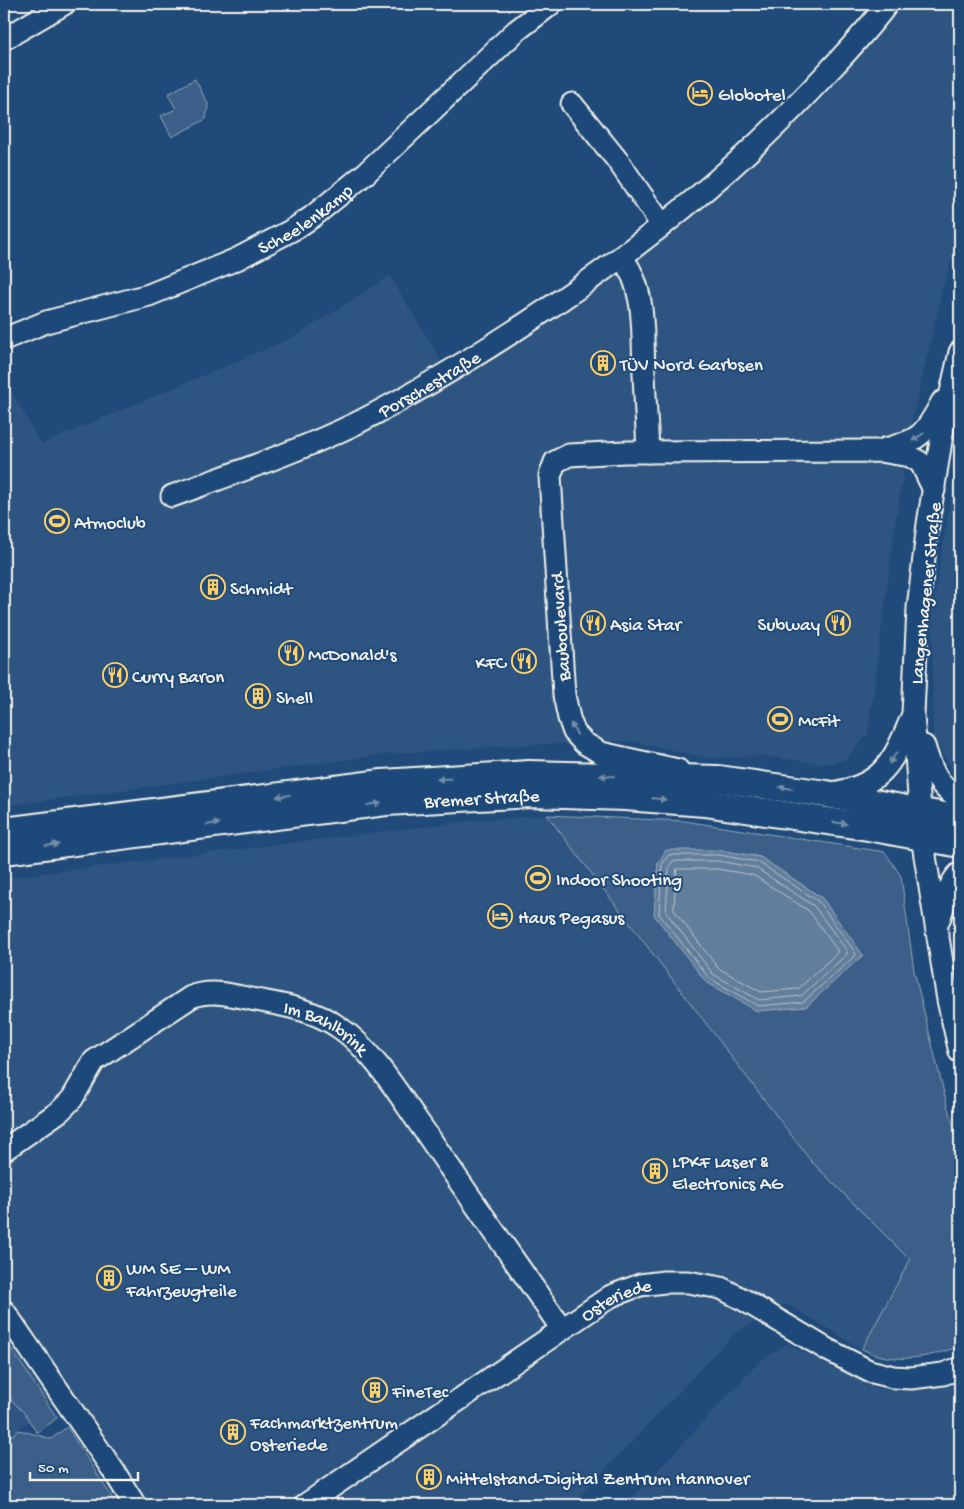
<svg xmlns="http://www.w3.org/2000/svg" width="964" height="1509" viewBox="0 0 964 1509" font-family="'Gochi Hand',sans-serif">
	<style>
		.built { fill: #2d5581 }
		.green { fill: #3a5f88; stroke: #97a8b8; fill-rule: evenodd }
		.water { fill: #627e9d; stroke: #9cacbb }
		.lines { fill: none; stroke-linecap: round; stroke-linejoin: round }
		.shore { stroke: #bac3ca; stroke-width: 1 }
		.minor-casing { stroke: #f4f1e8; stroke-width: 25 }
		.major-casing { stroke: #f4f1e8; stroke-width: 30 }
		.minor { stroke: #1f4a7a; stroke-width: 21 }
		.major { stroke: #1f4a7a; stroke-width: 26 }
		.oneway { fill: #748da6 }
		.labels { text-anchor: middle; stroke-width: 4; stroke-linejoin: round; paint-order: stroke }
		.poi-label { font-size: 19px; fill: #f4f1e8; stroke: #1f4a7a; text-anchor: start }
		.street-label { font-size: 19px; fill: #f4f1e8; stroke: #1f4a7a }
	</style>
	<rect width="100%" height="100%" fill="#1f4a7a"/>
	<filter id="ink" filterUnits="userSpaceOnUse"><feTurbulence type="fractalNoise" baseFrequency=".02" numOctaves="2"/><feDisplacementMap in="SourceGraphic" scale="10" xChannelSelector="R" yChannelSelector="G"/><feConvolveMatrix kernelMatrix="1 2 1 2 8 2 1 2 1" color-interpolation-filters="sRGB"/></filter>
	<g filter="url(#ink)">
		<!-- built -->
		<path class="built" d="M902,4H952L960,9V238L944,283L913,416L896,518L868,734L845,760L824,764L762,756L706,758L631,741L525,745L389,754L4,806V378L41,444L294,337L390,276L454,382L573,305L699,212L827,93Z
			M960,440V783L933,738L932,613Z
			M547,815L811,1161L910,1260L862,1349L787,1304L734,1334L572,1505H145L70,1391L4,1440V878L470,821Z
			M787,1344L878,1389L941,1387L960,1381V1505H625L759,1362Z"/>
		<!-- green -->
		<path class="green" d="M195,79L208,104L206,119L172,137L161,116L176,109L168,94Z
			M547,815L684,821L885,852L901,876L914,971L947,1105L960,1146V1346C928,1358 894,1365 862,1349L910,1260L811,1161ZM719,850L760,857L822,898Z
			M4,1338L57,1418L37,1433L25,1414L4,1392Z
			M67,1427L117,1505H4V1441L19,1430L51,1439Z"/>
		<!-- water -->
		<path class="water" d="M666,850H719L760,857L822,898L863,955L806,1007L757,1011L706,982L654,915L658,863Z"/>
		<g class="lines">
			<!-- shore -->
			<path class="shore" d="M669,855H719L758,862L818,901L855,952L856,955L803,1002L758,1006L709,978L659,914L662,865Z
				M673,861H718L756,868L814,906L847,951V954L801,996L759,1000L713,974L666,912L669,867Z
				M677,869H717L753,875L809,911L837,950V953L798,989L761,992L718,968L674,910Z"/>
			<defs>
				<g id="minor">
					<path d="M4,39L64,4"/>
					<path d="M572,104L618,161L662,225"/>
					<path d="M622,258C647,289 642,336 644,374C645,400 647,426 648,452"/>
					<path id="s1" d="M4,339L46,322L149,295L237,259L294,229L312,217L366,173L516,31L551,4"/>
					<path d="M960,352L943,428L928,524L918,608L913,714L922,837L948,1000L960,1052"/>
					<path d="M885,449C921,440 925,434 942,402"/>
					<path id="s2" d="M172,496C234,473 297,452 357,423C416,393 473,358 528,322C630,255 727,179 811,90C837,62 865,34 887,4"/>
					<path d="M924,746C932,772 937,785 960,800"/>
					<path d="M678,770L601,753L584,743L574,732L569,718L564,695L550,476L555,462L569,455L625,452L880,451L910,456L921,463L934,490"/>
					<path d="M831,793C884,786 893,761 912,717"/>
					<path d="M938,922C945,906 946,886 960,873"/>
					<path id="s3" d="M4,1150L60,1111L72,1099L94,1061L191,997C210,989 232,995 251,999C282,1005 314,1009 340,1028C374,1051 402,1100 426,1133C471,1199 517,1264 562,1329"/>
					<path d="M4,1311L115,1473L135,1505"/>
					<path id="s4" d="M305,1505L611,1296L640,1285L664,1282H688L721,1288L744,1300L828,1350L869,1371L893,1377L911,1378L943,1374L960,1368"/>
				</g>
				<g id="major">
					<path d="M4,831L382,783L529,774L718,779L826,794L960,819"/>
					<path id="s5" d="M4,851L386,802L532,794L625,797L705,803L868,827L960,844"/>
				</g>
			</defs>
			<!-- minor casing -->
			<use href="#minor" class="minor-casing"/>
			<!-- major casing -->
			<use href="#major" class="major-casing"/>
			<!-- minor -->
			<use href="#minor" class="minor"/>
			<!-- major -->
			<use href="#major" class="major"/>
		</g>
		<!-- one-way arrows -->
		<defs><path id="oneway-solid" d="M-6-.8H1V-3.2L6.5 0L1 3.2V.8H-6Z" transform="scale(1.25)"/></defs>
		<g class="oneway">
			<use href="#oneway-solid" transform="translate(918 437) rotate(146)"/>
			<use href="#oneway-solid" transform="translate(574 729) rotate(-119)"/>
			<use href="#oneway-solid" transform="translate(893 758) rotate(123)"/>
			<use href="#oneway-solid" transform="translate(607 776) rotate(-179)"/>
			<use href="#oneway-solid" transform="translate(444 779) rotate(177)"/>
			<use href="#oneway-solid" transform="translate(786 788) rotate(-172)"/>
			<use href="#oneway-solid" transform="translate(283 796) rotate(173)"/>
			<use href="#oneway-solid" transform="translate(659 799) rotate(5)"/>
			<use href="#oneway-solid" transform="translate(374 804) rotate(-7)"/>
			<use href="#oneway-solid" transform="translate(840 823) rotate(8)"/>
			<use href="#oneway-solid" transform="translate(213 824) rotate(-7)"/>
			<use href="#oneway-solid" transform="translate(52 845) rotate(-7)"/>
		</g>
	</g>
	<!-- icons -->
	<defs>
		<symbol id="hotel-ring" viewBox="-11 -11 22 22"><circle r="9.5" fill="#1f4a7a" stroke="#ffd166" stroke-width="1.5"/><path d="M-6-4.5h1.5V1H6V5H4.5V3h-9V5H-6ZM-4 0a1.8 1.8 0 1 1 3.6 0ZM.5 0V-2.5h3Q6-2.5 6 0Z" fill="#ffd166"/></symbol>
		<symbol id="building-ring" viewBox="-11 -11 22 22"><circle r="9.5" fill="#1f4a7a" stroke="#ffd166" stroke-width="1.5"/><path d="M-4-6H4V6H1V3H-1V6H-4ZM-2.5-4.3h1.7v1.8h-1.7ZM.8-4.3h1.7v1.8H.8ZM-2.5-1h1.7V.8h-1.7ZM.8-1h1.7V.8H.8Z" fill="#ffd166"/></symbol>
		<symbol id="stadium-ring" viewBox="-11 -11 22 22"><circle r="9.5" fill="#1f4a7a" stroke="#ffd166" stroke-width="1.5"/><path d="M0-5a6.5 5 0 1 0 0 10a6.5 5 0 1 0 0-10ZM-3.5-1.8h7v3.6h-7Z" fill="#ffd166"/></symbol>
		<symbol id="restaurant-ring" viewBox="-11 -11 22 22"><circle r="9.5" fill="#1f4a7a" stroke="#ffd166" stroke-width="1.5"/><path d="M-5-6h1v4h1v-4h1v4h1v-4h1v5L-1.5 .5V6h-2V.5L-5-1ZM5-6V6H3V1.5H1.5Q1.5-4 5-6Z" fill="#ffd166"/></symbol>
	</defs>
	<g fill-rule="evenodd">
		<use href="#hotel-ring" x="686" y="79" width="28" height="28"/>
		<use href="#building-ring" x="589" y="349" width="28" height="28"/>
		<use href="#stadium-ring" x="43" y="507" width="28" height="28"/>
		<use href="#building-ring" x="199" y="573" width="28" height="28"/>
		<use href="#restaurant-ring" x="579" y="609" width="28" height="28"/>
		<use href="#restaurant-ring" x="824" y="609" width="28" height="28"/>
		<use href="#restaurant-ring" x="277" y="639" width="28" height="28"/>
		<use href="#restaurant-ring" x="510" y="647" width="28" height="28"/>
		<use href="#restaurant-ring" x="101" y="661" width="28" height="28"/>
		<use href="#building-ring" x="244" y="682" width="28" height="28"/>
		<use href="#stadium-ring" x="766" y="705" width="28" height="28"/>
		<use href="#stadium-ring" x="524" y="864" width="28" height="28"/>
		<use href="#hotel-ring" x="486" y="902" width="28" height="28"/>
		<use href="#building-ring" x="641" y="1157" width="28" height="28"/>
		<use href="#building-ring" x="95" y="1264" width="28" height="28"/>
		<use href="#building-ring" x="361" y="1376" width="28" height="28"/>
		<use href="#building-ring" x="219" y="1418" width="28" height="28"/>
		<use href="#building-ring" x="415" y="1463" width="28" height="28"/>
	</g>
	<g class="labels">
		<!-- poi labels -->
		<g class="poi-label">
			<text x="718" y="100">Globotel</text>
			<text x="620" y="370">TÜV Nord Garbsen</text>
			<text x="74" y="528">Atmoclub</text>
			<text x="230" y="594">Schmidt</text>
			<text x="610" y="630">Asia Star</text>
			<text x="820" y="630" text-anchor="end">Subway</text>
			<text x="308" y="660">McDonald's</text>
			<text x="506" y="668" text-anchor="end">KFC</text>
			<text x="132" y="682">Curry Baron</text>
			<text x="276" y="703">Shell</text>
			<text x="798" y="726">McFit</text>
			<text x="556" y="885">Indoor Shooting</text>
			<text x="518" y="923">Haus Pegasus</text>
			<text x="672" y="1167">LPKF Laser &amp;<tspan x="672" dy="22">Electronics AG</tspan></text>
			<text x="126" y="1274">WM SE – WM<tspan x="126" dy="22">Fahrzeugteile</tspan></text>
			<text x="392" y="1397">FineTec</text>
			<text x="250" y="1428">Fachmarktzentrum<tspan x="250" dy="22">Osteriede</tspan></text>
			<text x="446" y="1484">Mittelstand-Digital Zentrum Hannover</text>
		</g>
		<!-- street labels -->
		<g class="street-label">
			<text dy="7" stroke="none"><textPath href="#s1" startOffset="326">Scheelenkamp</textPath></text>
			<text dy="7" stroke="none"><textPath href="#s2" startOffset="281">Porschestraße</textPath></text>
			<text transform="translate(924 593) rotate(-84)" y="7">Langenhagener Straße</text>
			<text transform="translate(559 627) rotate(-94)" y="7">Bauboulevard</text>
			<text dy="7" stroke="none"><textPath href="#s5" startOffset="481">Bremer Straße</textPath></text>
			<text dy="7" stroke="none"><textPath href="#s3" startOffset="388">Im Bahlbrink</textPath></text>
			<text dy="7" stroke="none"><textPath href="#s4" startOffset="374">Osteriede</textPath></text>
		</g>
	</g>
	<!-- margin -->
	<rect width="964" height="1509" fill="none" stroke="#1f4a7a" stroke-width="20"/>
	<rect x="10" y="10" width="944" height="1489" fill="none" stroke="#f4f1e8" stroke-width="2" filter="url(#ink)"/>
	<!-- scale -->
	<path d="M30 1472v8h108v-8" fill="none" stroke="#f4f1e8" stroke-width="2.5"/>
	<text x="38" y="1472" font-size="15" fill="#f4f1e8" stroke="#1f4a7a" stroke-width="4" paint-order="stroke">50 m</text>
</svg>
